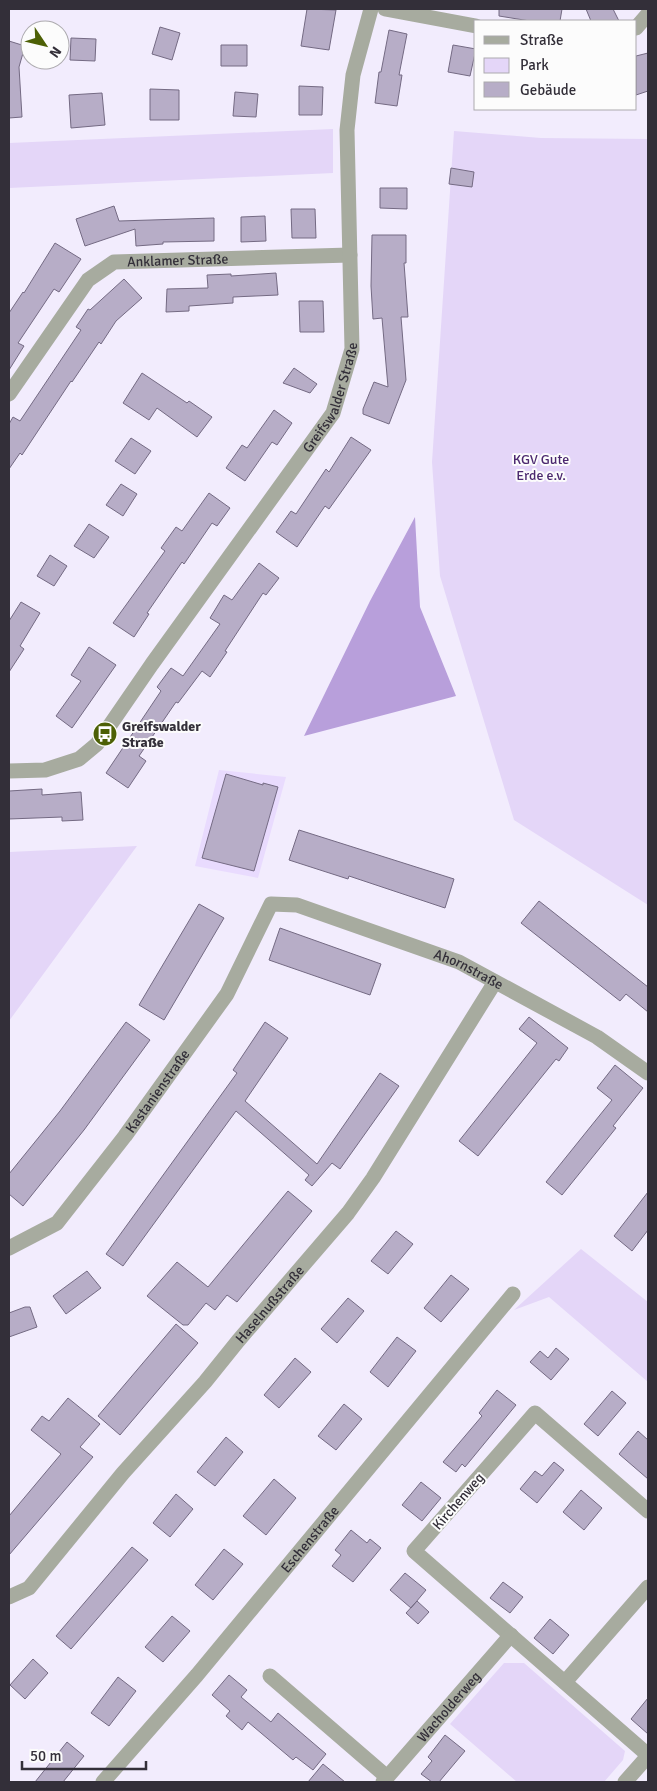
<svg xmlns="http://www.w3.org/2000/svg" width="657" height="1791" viewBox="0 0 657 1791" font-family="Signika,sans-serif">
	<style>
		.built { fill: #e9dbfe }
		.green { fill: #e4d6f8 }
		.forest { fill: #b89fdb }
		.building { fill: #b7adc7; stroke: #746a83 }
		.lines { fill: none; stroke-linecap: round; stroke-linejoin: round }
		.street { stroke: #a7ab9f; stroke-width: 15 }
		.labels { text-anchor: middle; stroke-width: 4; stroke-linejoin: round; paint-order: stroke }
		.street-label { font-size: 14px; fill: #332f39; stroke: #fcfcfc }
		.park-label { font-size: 14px; fill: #4b286f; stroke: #fcfcfc }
		.poi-label { font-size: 14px; font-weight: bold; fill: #332f39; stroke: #fcfcfc; text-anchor: start }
	</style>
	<rect width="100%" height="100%" fill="#f2ecfd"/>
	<!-- built -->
	<path class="built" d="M219,770L286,777L258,878L195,866Z"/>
	<!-- green -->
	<path class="green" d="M333,129V173L9,188V143Z
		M454,131L541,138L648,139V905L514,820L440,576L432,462Z
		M137,846L9,1021V852Z
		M581,1249L648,1302V1382L549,1297L514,1310Z
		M504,1663H524L625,1751L623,1760L604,1782H517L450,1724Z"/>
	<!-- forest -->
	<path class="forest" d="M415,517L420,607L456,696L304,736L370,601Z"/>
	<!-- building -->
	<path class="building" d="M307,9L336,10L329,50L301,46Z
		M499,9H562L560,21H530L499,16Z
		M586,9H613L619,21H591Z
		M160,27L180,33L172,60L152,54Z
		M389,30L407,34L399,75H402L397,106L375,103L379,72H381Z
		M71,38L96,39L95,61L70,60Z
		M9,41L25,46L19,67L22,117L9,118Z
		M221,45H247V66H221Z
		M453,45L476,49L470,76L448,72Z
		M648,53V91L636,95V56Z
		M299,86L323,87L322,115H299Z
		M150,89L179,90V120H150Z
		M235,92L258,94L256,117L233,116Z
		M102,93L105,125L71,128L69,95Z
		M451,168L474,172L472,187L449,184Z
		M380,188H407V209L380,208Z
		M114,206L119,221L214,218V241L163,242V244L136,246L135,229L85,246L76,219Z
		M291,209H315L316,238H292Z
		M265,216L266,241L241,242V217Z
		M372,235H406V263H404L408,317H401L406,380L389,424L363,414V409L374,382L388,387L382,318L373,319L371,286Z
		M55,243L81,259L59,292L54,289L18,343L24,346L9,370V313L23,292L24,293Z
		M276,273L278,295L233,297V303L189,306V311L166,312L167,289L208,288L207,275L231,274V276Z
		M124,279L142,298L116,321L101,344L99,342L72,382L71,381L22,455L20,453L9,469V424L13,417L20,421L81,330L76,327L88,309L90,310Z
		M299,301H323L324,332H300Z
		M294,368L317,384L310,393L283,383Z
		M142,373L187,403L189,401L212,417L197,437L157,408L149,420L123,403Z
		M274,410L292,423L277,445L272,442L245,481L226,468L242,445L247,448Z
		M351,437L371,450L329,509L325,506L297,547L276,532L291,511L296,514L326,469L329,472Z
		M131,438L151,451L135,474L115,461Z
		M121,484L137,494L123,516L106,505Z
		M209,493L230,508L217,526L212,523L184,564L182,562L147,613L149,614L134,637L113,623L165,551L161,548L176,527L182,531Z
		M89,524L109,537L94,558L74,546Z
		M50,555L67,566L54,586L37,576Z
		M259,563L279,578L266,595L263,593L225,651L227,652L210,677L202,671L178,703L176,702L139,756L146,761L128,788L106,773L161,691L157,687L171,668L183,676L220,624L210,618L224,595L232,600Z
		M21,602L40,613L20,646L24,649L9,672V621Z
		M89,647L116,665L72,728L56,716L81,681L71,675Z
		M226,774L263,785V783L278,787L254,871L202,858Z
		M42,789V795L81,792L83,820L62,821V817L9,819V791Z
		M299,830L454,879L445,908L349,876L348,879L289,860Z
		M539,901L648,987V1012L626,994L620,1001L521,923Z
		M199,904L224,918L164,1020L139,1005Z
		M280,928L381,964L370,995L269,960Z
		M529,1017L568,1048L559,1061L556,1059L478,1156L459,1141L537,1043L519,1029Z
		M126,1022L150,1040L84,1130L23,1206L9,1194V1174L60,1111Z
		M265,1022L288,1038L245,1101L317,1164L380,1073L399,1086L340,1169L332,1163L312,1186L305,1180L309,1175L236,1111L123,1266L106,1254L237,1073L233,1070Z
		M615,1065L643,1088L613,1126L616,1128L562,1195L546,1182L612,1100L597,1088Z
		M288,1191L312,1211L237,1302L227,1295L215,1310L206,1303L188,1325H183L147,1296L177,1262L208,1287Z
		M648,1192V1230L632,1251L614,1236Z
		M396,1231L413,1244L388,1274L371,1261Z
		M87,1271L101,1288L66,1314L53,1296Z
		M451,1275L469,1289L441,1322L424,1308Z
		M348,1298L364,1311L337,1343L321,1329Z
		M25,1307H30L37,1327L9,1337V1313Z
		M176,1324L198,1343L120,1435L98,1416Z
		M397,1337L416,1351L388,1387L370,1372Z
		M556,1348L569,1359L551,1380L530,1362L540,1351L548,1358Z
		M295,1358L311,1372L279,1408L264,1395Z
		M497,1390L516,1405L465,1467L462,1464L456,1472L443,1462L482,1416L479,1413Z
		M612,1391L626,1403L598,1436L584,1424Z
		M68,1398L100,1424L80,1447L93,1457L9,1555V1516L61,1454L31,1430L42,1416L49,1421Z
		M344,1404L362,1419L336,1450L318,1436Z
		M638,1431L648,1440V1479L619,1454Z
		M226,1437L243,1452L215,1486L197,1472Z
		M554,1462L564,1470L537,1503L520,1489L535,1471L542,1476Z
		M274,1479L296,1498L266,1535L243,1516Z
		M421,1482L441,1498L422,1521L402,1505Z
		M581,1490L602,1508L584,1530L563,1512Z
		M176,1494L193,1509L170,1537L153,1523Z
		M351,1530L367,1543L370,1539L381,1548L353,1582L332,1566L341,1555L335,1550Z
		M132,1547L148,1560L71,1649L56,1636Z
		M224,1549L243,1564L213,1600L195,1585Z
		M405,1573L426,1590L411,1608L390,1590Z
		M503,1582L523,1597L510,1613L490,1598Z
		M417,1601L429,1612L418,1624L406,1613Z
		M172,1616L190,1631L163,1662L145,1647Z
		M550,1619L569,1635L553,1654L534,1638Z
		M33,1659L48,1673L25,1699L10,1685Z
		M229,1675L247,1690L241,1697L271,1722L278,1713L326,1754L313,1770L296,1757L293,1760L248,1722L242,1730L226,1716L230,1711L212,1695Z
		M118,1677L136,1691L109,1726L91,1713Z
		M648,1698V1734L631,1719Z
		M445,1735L465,1751L439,1782H432L421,1774L432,1761L428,1757Z
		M67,1742L84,1756L63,1782H35Z
		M323,1764L345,1782H308Z"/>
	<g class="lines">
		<!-- street -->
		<g class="street">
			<path d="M385,9L476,26"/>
			<path d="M636,28L648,14"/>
			<path id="s1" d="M9,394L88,280L114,262L350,255"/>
			<path id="s2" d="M9,771L45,770L79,759L97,744L152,664L333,413L352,349L347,130L353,75L371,9"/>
			<path id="s3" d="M9,1248L57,1223L125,1136L227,994L271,904L297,905L459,962L597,1037L648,1073"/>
			<path d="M648,1511L535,1413L414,1551L648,1755"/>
			<path id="s4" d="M9,1597L29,1588L123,1473L205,1382L238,1341L348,1213L373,1178L495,982"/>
			<path d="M270,1676L387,1777"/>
			<path d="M565,1682L648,1587"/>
			<path id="s5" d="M103,1782L197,1675L513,1294"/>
			<path id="s6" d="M383,1782L511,1635"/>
			<path d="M625,1782L648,1756"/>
		</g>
	</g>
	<!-- icons -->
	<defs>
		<symbol id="bus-disc" viewBox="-11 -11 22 22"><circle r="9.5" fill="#4d6006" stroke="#fcfcfc"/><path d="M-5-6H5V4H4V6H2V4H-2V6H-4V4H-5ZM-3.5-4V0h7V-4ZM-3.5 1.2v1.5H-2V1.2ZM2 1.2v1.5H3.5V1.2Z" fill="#fff"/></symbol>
	</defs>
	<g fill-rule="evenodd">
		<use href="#bus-disc" x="91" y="720" width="28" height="28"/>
	</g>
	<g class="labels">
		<!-- street labels -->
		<g class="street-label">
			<text dy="5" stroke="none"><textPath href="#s1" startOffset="234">Anklamer Straße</textPath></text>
			<text dy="5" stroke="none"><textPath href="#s2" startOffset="515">Greifswalder Straße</textPath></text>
			<text dy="5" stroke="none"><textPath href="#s3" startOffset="649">Ahornstraße</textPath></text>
			<text dy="5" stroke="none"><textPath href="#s3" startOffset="220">Kastanienstraße</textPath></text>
			<text dy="5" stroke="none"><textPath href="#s4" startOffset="394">Haselnußstraße</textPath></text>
			<text transform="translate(458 1501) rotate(-49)" y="5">Kirchenweg</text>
			<text dy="5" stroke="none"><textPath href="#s5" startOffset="319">Eschenstraße</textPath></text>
			<text dy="5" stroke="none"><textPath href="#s6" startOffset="100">Wacholderweg</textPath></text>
		</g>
		<!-- park labels -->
		<g class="park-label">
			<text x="541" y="464">KGV Gute<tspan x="541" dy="16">Erde e.v.</tspan></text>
		</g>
		<!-- poi labels -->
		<g class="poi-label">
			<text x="122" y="731">Greifswalder<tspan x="122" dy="16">Straße</tspan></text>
		</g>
	</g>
	<!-- border -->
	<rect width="657" height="1791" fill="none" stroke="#332f39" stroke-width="20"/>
	<!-- legend -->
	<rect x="474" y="20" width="162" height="90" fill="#fcfcfc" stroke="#acaaae"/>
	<rect x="484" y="36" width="25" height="8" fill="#a7ab9f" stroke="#acaaae"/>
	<text x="520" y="45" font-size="15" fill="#332f39">Straße</text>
	<rect x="484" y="58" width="25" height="15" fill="#e4d6f8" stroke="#acaaae"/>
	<text x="520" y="70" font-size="15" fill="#332f39">Park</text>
	<rect x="484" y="82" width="25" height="15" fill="#b7adc7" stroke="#acaaae"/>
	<text x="520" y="95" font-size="15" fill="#332f39">Gebäude</text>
	<!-- north arrow -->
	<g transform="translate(45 45) rotate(125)"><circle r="24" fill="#fcfcfc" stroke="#acaaae"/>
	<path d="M0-4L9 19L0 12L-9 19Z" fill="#4d6006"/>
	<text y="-8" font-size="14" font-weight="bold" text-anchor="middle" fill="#332f39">N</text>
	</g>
	<!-- scale -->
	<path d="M22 1761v8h124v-8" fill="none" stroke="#332f39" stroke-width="2.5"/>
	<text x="30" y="1761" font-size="15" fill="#332f39" stroke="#fcfcfc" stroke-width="4" paint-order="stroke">50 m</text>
</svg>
